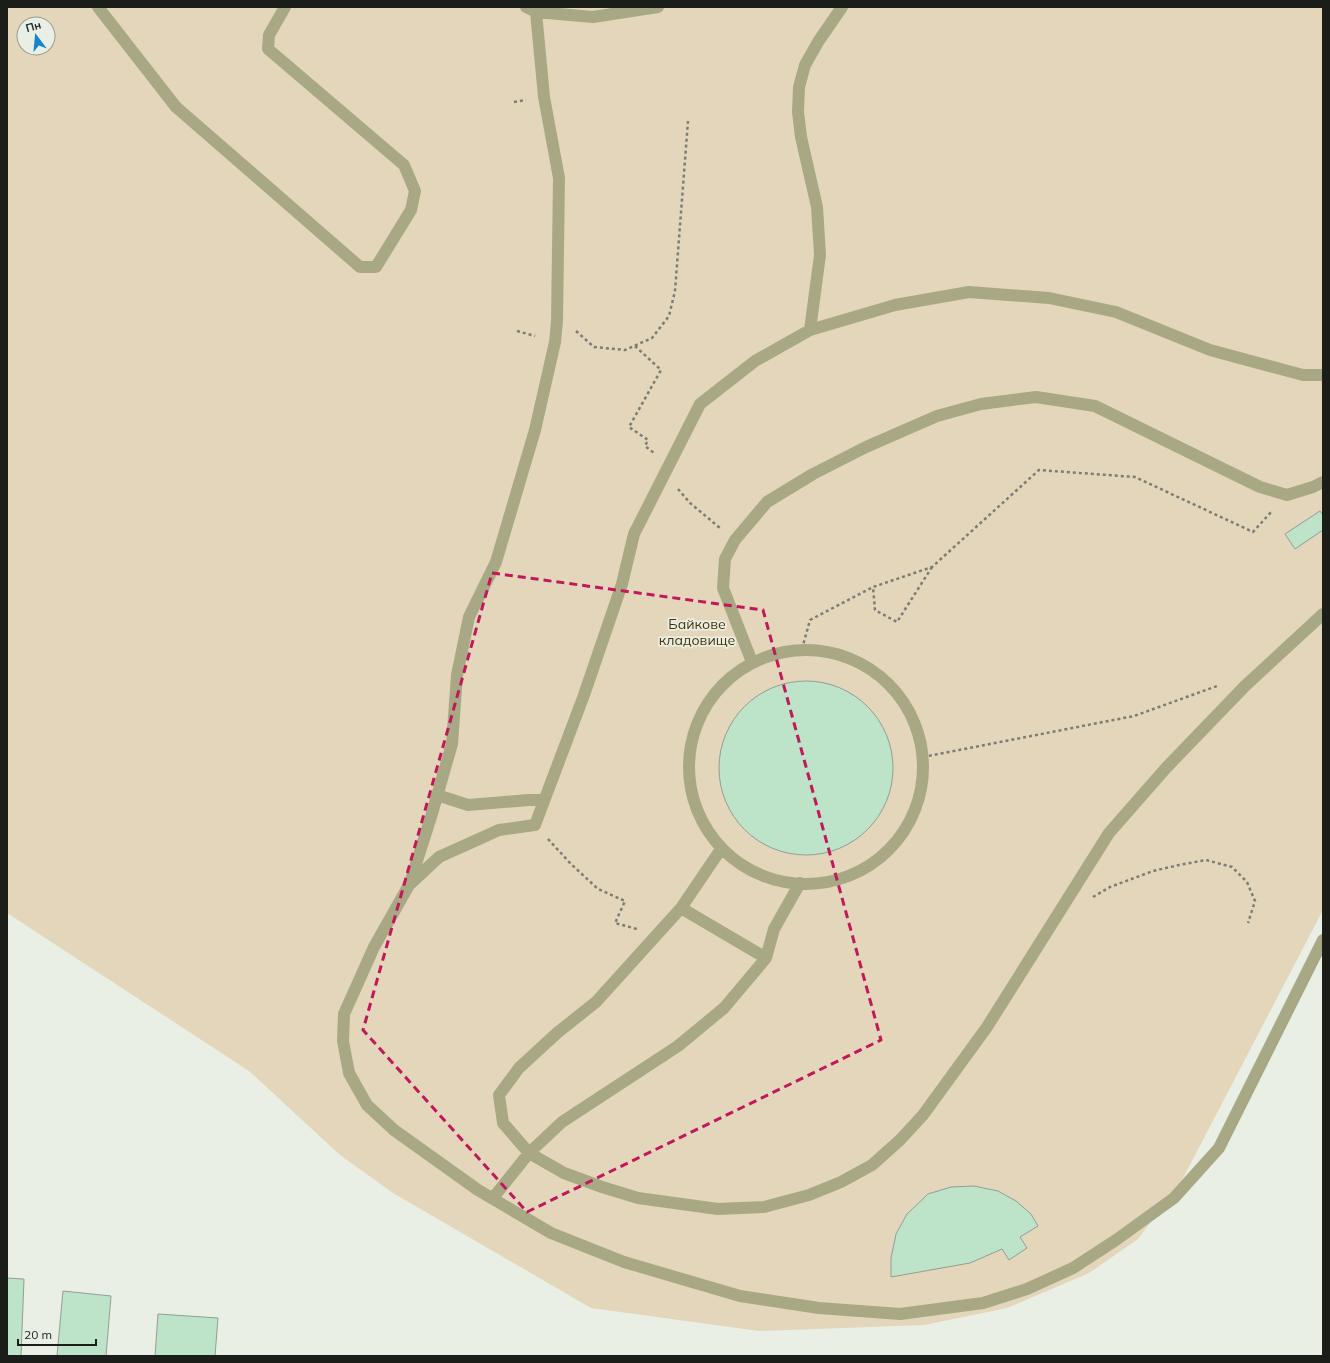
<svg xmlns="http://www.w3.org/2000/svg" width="1330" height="1363" viewBox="0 0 1330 1363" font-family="Mulish,sans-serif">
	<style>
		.green { fill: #e3d6ba; fill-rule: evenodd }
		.building { fill: #bde3c8; stroke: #949d97 }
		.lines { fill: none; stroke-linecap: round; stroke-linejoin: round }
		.path { stroke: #7a7e77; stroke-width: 2.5; stroke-dasharray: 3 3; stroke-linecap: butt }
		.service { stroke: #a8a984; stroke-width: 12 }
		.marked { fill: none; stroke: #c2185b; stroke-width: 3; stroke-dasharray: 8 5; stroke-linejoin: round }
		.labels { text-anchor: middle; stroke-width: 3.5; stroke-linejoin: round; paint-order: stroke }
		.park-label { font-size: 14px; fill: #453301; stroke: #e9efe5 }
	</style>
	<rect width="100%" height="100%" fill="#e9efe5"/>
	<!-- green -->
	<path class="green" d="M7,7H1323V910L1181,1182L1138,1239L1089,1273L1007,1308L924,1325L759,1331L591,1308L393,1193L340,1155L249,1071L7,913ZM24,24H48V48H24Z"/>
	<!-- building -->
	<path class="building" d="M1320,511L1323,515V530L1295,549L1285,534Z
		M719 768a87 87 0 1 1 174 0a87 87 0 1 1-174 0Z
		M974,1186L998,1191L1016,1201L1031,1214L1038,1226L1020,1237L1027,1248L1009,1260L1002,1249L970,1263L891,1277V1258L896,1234L907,1214L928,1194L951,1187Z
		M7,1278L24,1279L21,1356H7Z
		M63,1291L111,1296L106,1356H57Z
		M158,1314L218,1318L215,1356H155Z"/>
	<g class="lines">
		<!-- path -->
		<path class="path" d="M514,102L526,100
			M517,331L535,336
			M576,331L594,347L625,350L652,338L669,316L675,291L688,121
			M635,346L661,370L629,427L648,440L645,446L654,453
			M678,489L690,503L720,528
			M932,567L897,622L875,610L873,587L932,567L1039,470L1135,477L1253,532L1272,511
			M802,649L810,620L873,587
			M923,757L1134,716L1217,686
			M548,839L571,864L598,889L625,901L615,923L637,929
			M1093,897L1110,887L1153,871L1179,865L1206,860L1232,867L1247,882L1255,901L1248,923"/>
		<!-- service -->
		<path class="service" d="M98,7L176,107L360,267H376L411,210L415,191L404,165L268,49L269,35L285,7
			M526,7L536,12L593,17L658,7
			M810,330L820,255L817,207L801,137L798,112L799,87L805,65L818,42L842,7
			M1323,375H1303L1210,350L1116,312L1049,298L969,292L895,305L810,330L755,361L700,404L634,534L622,584L584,695L535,825L499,830L439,857L409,885L374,947L344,1014L343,1041L349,1073L367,1105L394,1130L478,1190L551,1233L624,1262L740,1296L819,1308L900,1314L983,1303L1027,1289L1073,1268L1116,1240L1174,1198L1219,1148L1323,940
			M689 767a117 117 0 1 1 234 0a117 117 0 1 1-234 0Z
			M752,662L723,588L725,559L735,540L767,502L813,474L866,447L937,416L981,404L1036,397L1095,406L1260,487L1287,495L1313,487L1323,482
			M437,795L468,805L529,800H544
			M410,883L431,817L452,744L457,675L469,617L496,562L535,430L555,342L557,321L559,178L544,97L536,12
			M800,883L774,929L766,958L724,1008L678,1046L562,1122L529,1153L564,1173L602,1187L638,1198L718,1209L764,1207L809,1195L841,1182L872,1165L900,1140L923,1115L987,1027L1109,833L1166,768L1245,686L1323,614
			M681,908L766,958
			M493,1198L529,1153L503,1123L499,1095L519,1068L557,1033L596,1002L681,908L721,849"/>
	</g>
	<!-- marked area -->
	<path class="marked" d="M492,573L763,610L881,1040L527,1212L363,1030Z"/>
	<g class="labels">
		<!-- park labels -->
		<g class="park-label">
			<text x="697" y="629">Байкове<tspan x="697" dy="16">кладовище</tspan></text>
		</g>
	</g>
	<!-- border -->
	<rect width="1330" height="1363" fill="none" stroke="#1b1d19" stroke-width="16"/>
	<!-- north arrow -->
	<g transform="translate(36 36) rotate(344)"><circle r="19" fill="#e9efe5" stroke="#979b93"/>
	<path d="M0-3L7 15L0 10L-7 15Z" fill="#1585ce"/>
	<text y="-6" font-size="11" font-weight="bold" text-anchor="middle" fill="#1b1d19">Пн</text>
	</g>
	<!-- scale -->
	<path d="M18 1339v6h78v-6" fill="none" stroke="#1b1d19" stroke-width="2"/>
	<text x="24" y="1339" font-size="12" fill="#1b1d19" stroke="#e9efe5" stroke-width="3" paint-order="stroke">20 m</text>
</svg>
